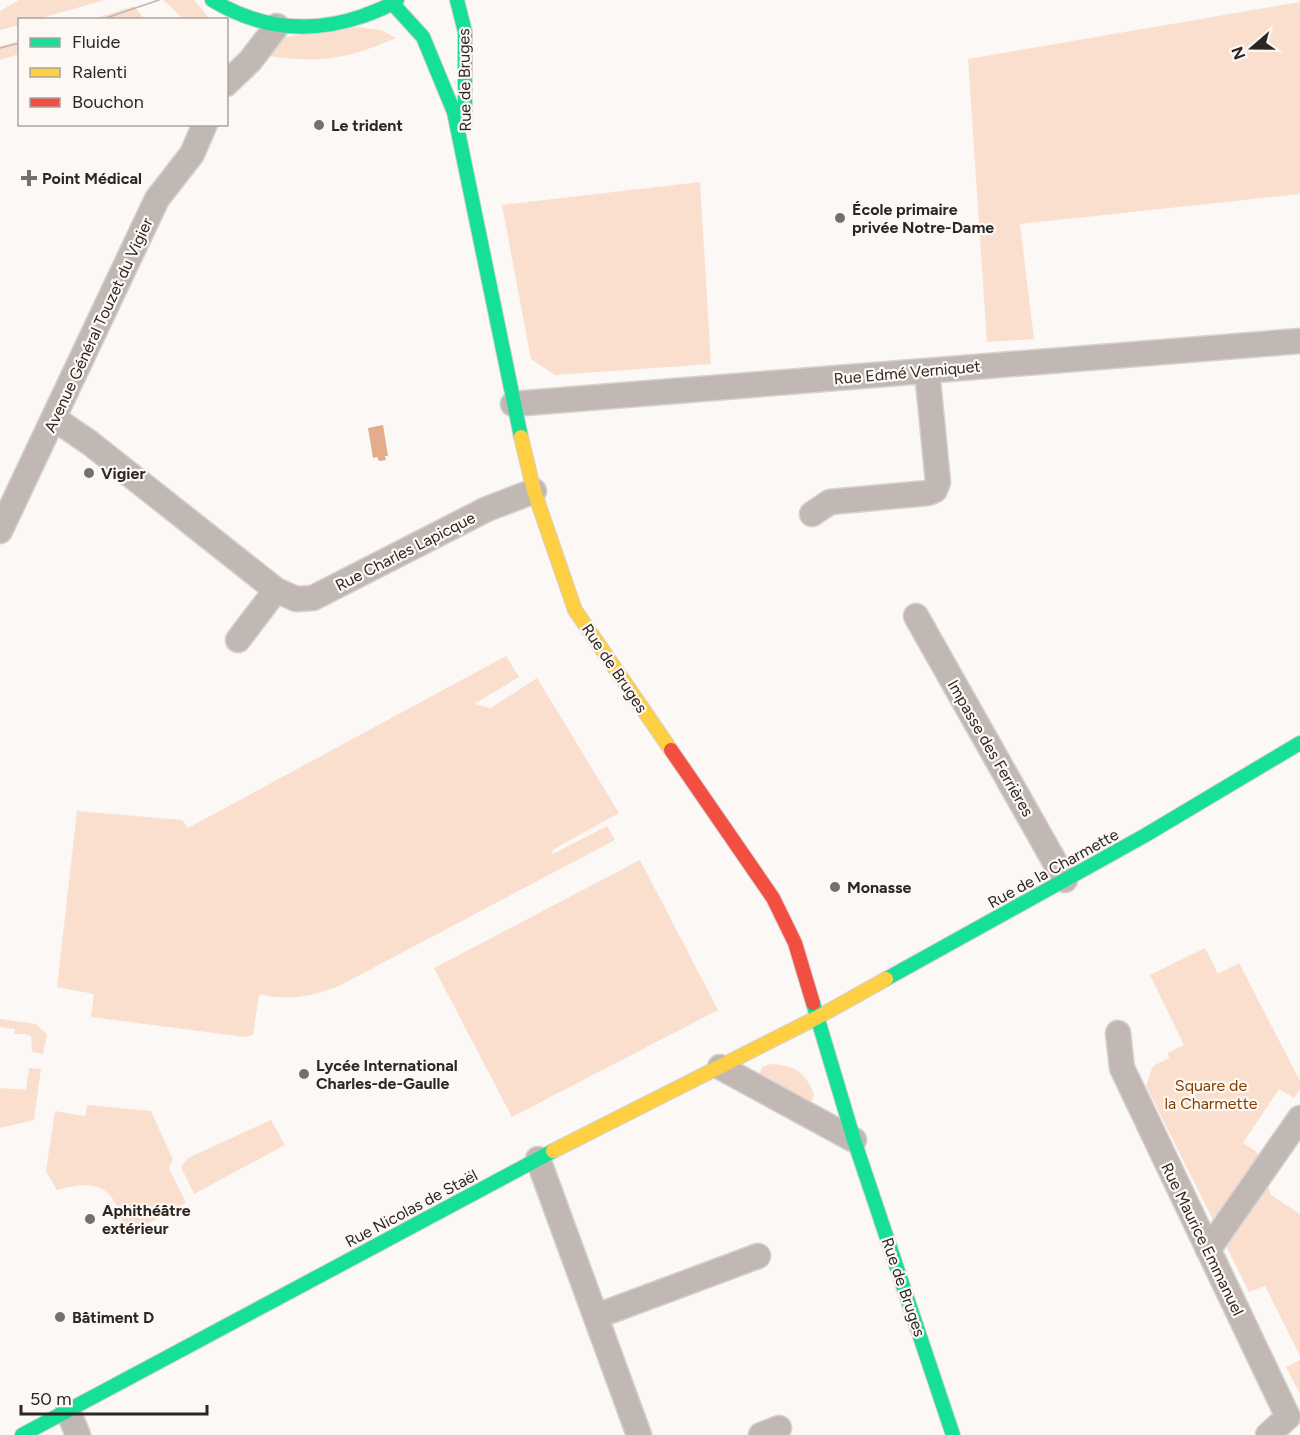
<svg xmlns="http://www.w3.org/2000/svg" width="1300" height="1435" viewBox="0 0 1300 1435" font-family="Figtree,sans-serif">
	<style>
		.green { fill: #fadfce }
		.water { fill: #e1ad8a }
		.lines { fill: none; stroke-linecap: round; stroke-linejoin: round }
		.street-casing { stroke: #d5d2d1; stroke-width: 27 }
		.fast-casing { stroke: #d5d2d1; stroke-width: 16 }
		.slow-casing { stroke: #d5d2d1; stroke-width: 16 }
		.jam-casing { stroke: #d5d2d1; stroke-width: 16 }
		.street { stroke: #c1b8b3; stroke-width: 24 }
		.fast { stroke: #16e098; stroke-width: 14 }
		.slow { stroke: #ffcf43; stroke-width: 14 }
		.jam { stroke: #f24e42; stroke-width: 14 }
		.tram { stroke: #bbb6b2; stroke-width: 1.5 }
		.poi-dot { fill: #74706e; stroke: #fdf8f4; stroke-width: 2 }
		.labels { text-anchor: middle; stroke-width: 4.5; stroke-linejoin: round; paint-order: stroke }
		.street-label { font-size: 16px; fill: #2c2724; stroke: #fdf8f4 }
		.poi-label { font-size: 16px; font-weight: bold; fill: #2c2724; stroke: #fdf8f4; text-anchor: start }
		.park-label { font-size: 16px; fill: #813e00; stroke: #fdf8f4 }
	</style>
	<rect width="100%" height="100%" fill="#fbf8f6"/>
	<!-- green -->
	<path class="green" d="M19,0H105L38,19L20,20L19,25L0,30V11Z
		M163,0H194L210,19H184Z
		M1300,2V194L1020,224L1034,339L987,342L968,59Z
		M134,6L143,17L135,20L93,19Z
		M357,27L381,30L396,38C344,60 323,63 267,56L278,38Z
		M19,41V54L0,60V46Z
		M700,182L711,364L555,375L531,359L502,205Z
		M506,656L519,677L474,704L491,708L537,678L619,813L554,849L551,855L607,826L615,840L339,986C311,997 288,1001 259,994L253,1035L245,1037L91,1017L94,994L57,987L77,811L182,820L188,828Z
		M640,860L718,1010L512,1117L434,968Z
		M1205,948L1218,974L1239,963L1300,1081V1089L1294,1098L1279,1089L1243,1143L1257,1152L1271,1195L1300,1214V1356L1265,1286L1249,1292L1146,1086L1153,1066L1169,1058L1168,1053L1184,1045L1150,975Z
		M0,1019L36,1024L47,1034L43,1054L32,1052L31,1036L25,1034H14L15,1029L0,1027Z
		M771,1064C794,1065 806,1072 814,1095L810,1105L759,1076L762,1067Z
		M29,1068L41,1069L34,1120L0,1128V1088L26,1090Z
		M87,1105L151,1111L173,1160L169,1168L186,1203L125,1236C118,1191 102,1177 57,1190L46,1171L55,1111L85,1116Z
		M271,1120L285,1145L194,1194L181,1167L188,1158Z
		M1300,1360V1394L1286,1367Z"/>
	<!-- water -->
	<path class="water" d="M383,425L388,456H385L386,460L379,461L377,457L373,458L368,428Z"/>
	<g class="lines">
		<defs>
			<path id="street" d="M226,84L250,61L277,26
				M513,404L1300,341
				M55,419L90,443L276,590L296,599L313,598L487,509L534,491
				M812,514L830,502L928,493L935,490L938,482L927,371
				M0,531L157,199L192,154L205,124
				M916,616L1065,880
				M238,640L276,590
				M1118,1033L1122,1068L1288,1417L1268,1435
				M720,1067L854,1140
				M538,1159L639,1435
				M1208,1250L1300,1118
				M597,1316L758,1256
				M68,1411L78,1435
				M761,1435L779,1428"/>
			<path id="fast" d="M212,0C260,29 311,34 363,16C375,11 387,8 397,0
				M457,0L465,32V123
				M393,4L423,37L454,112L521,437
				M886,979L1144,836L1300,743
				M813,1003L854,1140L953,1435
				M22,1435L553,1151"/>
			<path id="slow" d="M521,437L534,491L575,610L671,750
				M553,1151L818,1017L886,979"/>
			<path id="jam" d="M671,750L773,898L795,943L813,1003"/>
		</defs>
		<!-- street casing -->
		<use href="#street" class="street-casing"/>
		<!-- fast casing -->
		<use href="#fast" class="fast-casing"/>
		<!-- slow casing -->
		<use href="#slow" class="slow-casing"/>
		<!-- jam casing -->
		<use href="#jam" class="jam-casing"/>
		<!-- street -->
		<use href="#street" class="street"/>
		<!-- fast -->
		<use href="#fast" class="fast"/>
		<!-- slow -->
		<use href="#slow" class="slow"/>
		<!-- jam -->
		<use href="#jam" class="jam"/>
		<!-- tram -->
		<path class="tram" d="M100,20L159,0
			M0,48L20,43"/>
	</g>
	<!-- markers -->
	<g class="poi-dot">
		<circle cx="319" cy="125" r="6"/>
		<path d="M26 169h6v6h6v6h-6v6h-6v-6h-6v-6h6z"/>
		<circle cx="840" cy="218" r="6"/>
		<circle cx="89" cy="473" r="6"/>
		<circle cx="835" cy="887" r="6"/>
		<circle cx="304" cy="1074" r="6"/>
		<circle cx="90" cy="1219" r="6"/>
		<circle cx="60" cy="1317" r="6"/>
	</g>
	<g class="labels">
		<!-- street labels -->
		<g class="street-label">
			<text transform="translate(464 80) rotate(-91)" y="6">Rue de Bruges</text>
			<text transform="translate(98 325) rotate(-65)" y="6">Avenue Général Touzet du Vigier</text>
			<text transform="translate(907 372) rotate(-5)" y="6">Rue Edmé Verniquet</text>
			<text transform="translate(405 551) rotate(-27)" y="6">Rue Charles Lapicque</text>
			<text transform="translate(615 668) rotate(56)" y="6">Rue de Bruges</text>
			<text transform="translate(991 748) rotate(60)" y="6">Impasse des Ferrières</text>
			<text transform="translate(1053 868) rotate(-29)" y="6">Rue de la Charmette</text>
			<text transform="translate(411 1208) rotate(-28)" y="6">Rue Nicolas de Staël</text>
			<text transform="translate(1203 1239) rotate(64)" y="6">Rue Maurice Emmanuel</text>
			<text transform="translate(904 1287) rotate(71)" y="6">Rue de Bruges</text>
		</g>
		<!-- poi labels -->
		<g class="poi-label">
			<text x="331" y="131">Le trident</text>
			<text x="42" y="184">Point Médical</text>
			<text x="852" y="215">École primaire<tspan x="852" dy="18">privée Notre-Dame</tspan></text>
			<text x="101" y="479">Vigier</text>
			<text x="847" y="893">Monasse</text>
			<text x="316" y="1071">Lycée International<tspan x="316" dy="18">Charles-de-Gaulle</tspan></text>
			<text x="102" y="1216">Aphithéâtre<tspan x="102" dy="18">extérieur</tspan></text>
			<text x="72" y="1323">Bâtiment D</text>
		</g>
		<!-- park labels -->
		<g class="park-label">
			<text x="1211" y="1091">Square de<tspan x="1211" dy="18">la Charmette</tspan></text>
		</g>
	</g>
	<!-- legend -->
	<rect x="18" y="18" width="210" height="108" fill="#fdf8f4" stroke="#a9a4a1" stroke-width="1.5"/>
	<rect x="30" y="38" width="30" height="9" fill="#16e098" stroke="#a9a4a1" stroke-width="1.5"/>
	<text x="72" y="48" font-size="18" fill="#2c2724">Fluide</text>
	<rect x="30" y="68" width="30" height="9" fill="#ffcf43" stroke="#a9a4a1" stroke-width="1.5"/>
	<text x="72" y="78" font-size="18" fill="#2c2724">Ralenti</text>
	<rect x="30" y="98" width="30" height="9" fill="#f24e42" stroke="#a9a4a1" stroke-width="1.5"/>
	<text x="72" y="108" font-size="18" fill="#2c2724">Bouchon</text>
	<!-- north arrow -->
	<g transform="translate(1252 48) rotate(250)" stroke="#fdf8f4" stroke-width="4.5" paint-order="stroke">
	<path d="M0-4.5L10 22L0 15L-10 22Z" fill="#2c2724"/>
	<text y="-9" font-size="16" font-weight="bold" text-anchor="middle" fill="#2c2724">N</text>
	</g>
	<!-- scale -->
	<path d="M21 1405v9h186v-9" fill="none" stroke="#2c2724" stroke-width="3"/>
	<text x="30" y="1405" font-size="18" fill="#2c2724" stroke="#fdf8f4" stroke-width="4.5" paint-order="stroke">50 m</text>
</svg>
